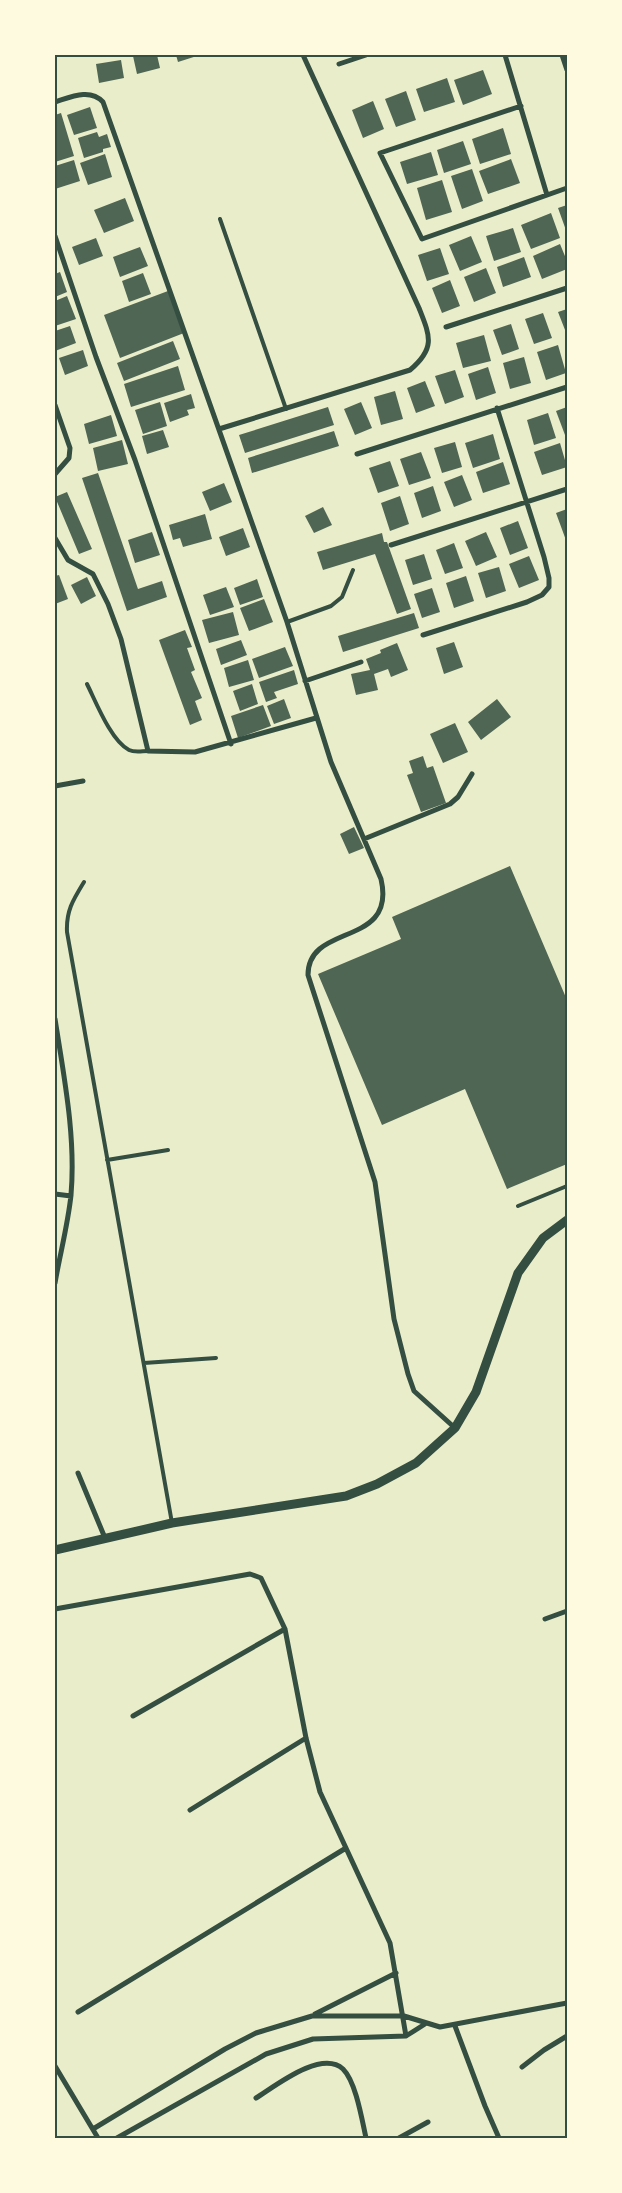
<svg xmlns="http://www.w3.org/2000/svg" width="622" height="2193" viewBox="0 0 622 2193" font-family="Jost,sans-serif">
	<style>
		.building { fill: #4f6655 }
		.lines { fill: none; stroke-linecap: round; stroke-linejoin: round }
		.service { stroke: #344e41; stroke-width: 4 }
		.minor { stroke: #344e41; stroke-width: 5 }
		.tertiary { stroke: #344e41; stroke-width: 9 }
		.neatline { fill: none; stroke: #344e41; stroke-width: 2 }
	</style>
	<rect width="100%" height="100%" fill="#e9edc9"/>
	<!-- building -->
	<path class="building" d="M157,55L160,68L137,74L133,56Z
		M176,55H200L178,62Z
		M121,60L124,78L99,83L96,64Z
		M483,70L492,94L463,105L454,80Z
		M447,78L455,102L424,112L416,89Z
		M406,91L416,120L396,127L385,99Z
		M373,101L384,129L363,138L352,110Z
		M90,107L97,128L74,135L67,115Z
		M61,113L74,156L55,162V115Z
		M503,128L511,154L480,164L472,139Z
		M97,132L99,137L107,134L111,147L103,149V152L84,158L78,138Z
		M463,141L471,164L444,173L437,150Z
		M431,152L438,175L407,184L400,162Z
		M105,154L112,177L88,185L80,163Z
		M511,159L520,183L488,194L479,171Z
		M74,160L80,181L55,189V166Z
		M472,169L483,201L462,209L451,176Z
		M442,180L452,212L426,220L417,188Z
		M125,198L134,221L104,233L94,210Z
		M567,205V233L558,208Z
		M551,213L560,238L531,249L521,225Z
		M513,228L521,252L494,261L486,236Z
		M471,236L482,262L460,271L449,245Z
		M96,238L103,256L79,265L72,247Z
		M560,244L567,261V269L542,279L533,256Z
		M140,247L148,266L120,277L113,257Z
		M440,248L449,274L427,281L418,255Z
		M524,257L531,277L503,287L497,267Z
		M486,268L496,293L474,302L464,277Z
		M60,272L67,292L55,297V274Z
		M143,273L151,294L129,302L122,281Z
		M450,280L460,306L442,313L432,288Z
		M168,291L184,333L120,358L104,315Z
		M67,296L76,319L55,326V301Z
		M567,309V335L558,312Z
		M543,313L552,338L534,344L525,319Z
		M511,324L519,349L502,355L493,330Z
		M70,326L76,343L55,351V331Z
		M484,335L491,361L463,368L456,343Z
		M173,341L180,359L124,381L117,363Z
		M558,345L566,373L546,380L537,352Z
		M83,350L88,366L65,375L59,358Z
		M524,357L531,383L510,389L503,363Z
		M178,366L185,390L131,407L124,384Z
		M488,367L496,393L476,400L468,374Z
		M455,370L464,397L445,404L435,376Z
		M425,381L435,406L416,413L407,388Z
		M395,391L403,419L381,425L374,397Z
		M191,394L195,408L187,410L189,415L170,422L164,403Z
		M160,402L167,426L143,434L135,410Z
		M361,402L372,428L355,435L344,409Z
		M328,407L334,425L245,453L239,435Z
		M567,407V435H565L556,411Z
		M548,413L556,438L534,445L527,420Z
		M111,415L117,436L89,444L84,424Z
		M163,430L169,447L147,454L142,436Z
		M334,431L339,446L252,473L248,458Z
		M493,434L500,459L473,468L465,443Z
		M122,440L128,464L98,471L93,448Z
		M455,442L462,467L442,473L434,448Z
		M560,443L567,467L542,475L534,452Z
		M421,452L431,478L409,485L400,459Z
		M390,461L399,486L378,493L369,468Z
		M503,462L510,484L483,493L476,472Z
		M98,473L138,589L162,581L167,597L127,611L82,478Z
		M462,475L472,500L454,507L444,482Z
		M224,483L232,502L210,511L202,492Z
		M433,486L441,511L422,518L414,493Z
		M67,492L92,549L79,554L55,497Z
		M400,496L409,524L390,531L381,503Z
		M323,507L332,525L314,533L305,516Z
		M567,509V543L556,513Z
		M205,514L212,539L183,547L180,538L173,540L169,525Z
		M518,521L528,548L510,555L500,528Z
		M243,528L250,547L226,556L219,537Z
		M152,532L160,555L135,563L128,540Z
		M486,532L497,557L476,566L465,541Z
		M382,533L384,542H387L411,609L397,614L375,554L323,570L317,552Z
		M454,543L463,568L445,574L436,550Z
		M424,554L432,579L413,585L405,560Z
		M529,556L539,580L519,588L509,564Z
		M499,567L506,591L486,598L478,573Z
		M59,575L68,599L55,604V576Z
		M466,576L474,601L454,608L446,583Z
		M87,577L96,596L81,604L71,585Z
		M257,579L263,597L240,605L234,588Z
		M226,587L234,607L210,615L203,595Z
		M432,588L440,612L422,618L414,594Z
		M264,599L273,622L249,631L240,608Z
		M233,612L239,635L209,643L202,620Z
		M414,613L419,628L343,652L338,636Z
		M185,630L192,647L187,648L195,670L191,672L202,698L195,701L202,720L190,725L159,640Z
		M241,640L247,655L221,665L216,649Z
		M454,642L463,667L444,674L436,648Z
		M397,643L408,670L391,677L388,669L374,674L378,690L356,695L351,674L370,670L366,659L381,653L380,650Z
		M285,647L293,666L259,678L252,659Z
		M248,660L254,680L229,687L224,668Z
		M294,670L298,684L274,692L277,698L266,702L259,682Z
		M252,684L258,704L240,711L233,691Z
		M284,699L291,718L274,724L267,706Z
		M497,699L511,717L481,740L468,722Z
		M263,705L271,726L238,738L231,716Z
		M455,723L468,752L443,763L430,734Z
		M423,756L427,768L433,766L446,803L421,812L407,775L413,773L409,761Z
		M354,827L364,848L349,854L340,834Z
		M510,866L567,1000V1164L507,1189L465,1089L382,1125L318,974L401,939L392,917Z"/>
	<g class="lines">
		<!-- service -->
		<path class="service" d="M220,219L286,409
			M287,622L331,606L342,597L353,570
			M87,684C96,702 111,741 129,750C135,753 142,751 148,751
			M84,882C73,900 66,911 67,932L172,1523
			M107,1160L168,1150
			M518,1206L567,1186
			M144,1363L216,1358"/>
		<!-- minor -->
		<path class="minor" d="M505,55L547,195
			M562,55L567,70
			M339,64L366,55
			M55,102C71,97 90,88 103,102L287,622L331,762L381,879C397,948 308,922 308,975L375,1182L394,1319L408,1374L414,1391L455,1428
			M521,106L380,153L422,239L567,188
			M55,236L96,357L135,460L231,744
			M446,327L567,288
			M55,405L70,448L69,458L55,474
			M219,429L410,370C436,348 430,336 419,308L303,55
			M357,454L567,387
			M55,538L68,560L93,574L108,604L121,639L148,751L195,752L316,718
			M391,545L567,489
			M423,635L527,602L542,595L549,587V578L544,557L497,408
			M305,681L361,662
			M55,786L83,781
			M364,839L450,804L458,797L472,774
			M55,1019C64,1077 76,1137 71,1195C68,1224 60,1254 55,1283
			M55,1194L71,1196
			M78,1473L105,1538
			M55,1609L250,1574L261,1578L285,1629L306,1738L320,1792L390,1943L406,2036
			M545,1619L567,1611
			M133,1716L285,1629
			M190,1810L306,1738
			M78,2012L346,1848
			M315,2014L396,1973
			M455,2026L485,2106L499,2138
			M55,2066L98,2138
			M522,2067L544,2050L567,2036
			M256,2098C274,2087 321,2049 343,2069C356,2082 362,2120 366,2138
			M93,2129L225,2049L256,2033L312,2016H404L440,2027L567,2003
			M117,2138L266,2054L313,2039L406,2036L425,2024
			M399,2138L428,2122"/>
		<!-- tertiary -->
		<path class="tertiary" d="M55,1550L172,1523L346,1496L377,1484L416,1463L455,1428L476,1392L518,1273L543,1238L567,1220"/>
	</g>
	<!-- border -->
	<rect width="622" height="2193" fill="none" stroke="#fefae0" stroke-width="112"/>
	<rect x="56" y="56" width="510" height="2081" class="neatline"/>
</svg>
